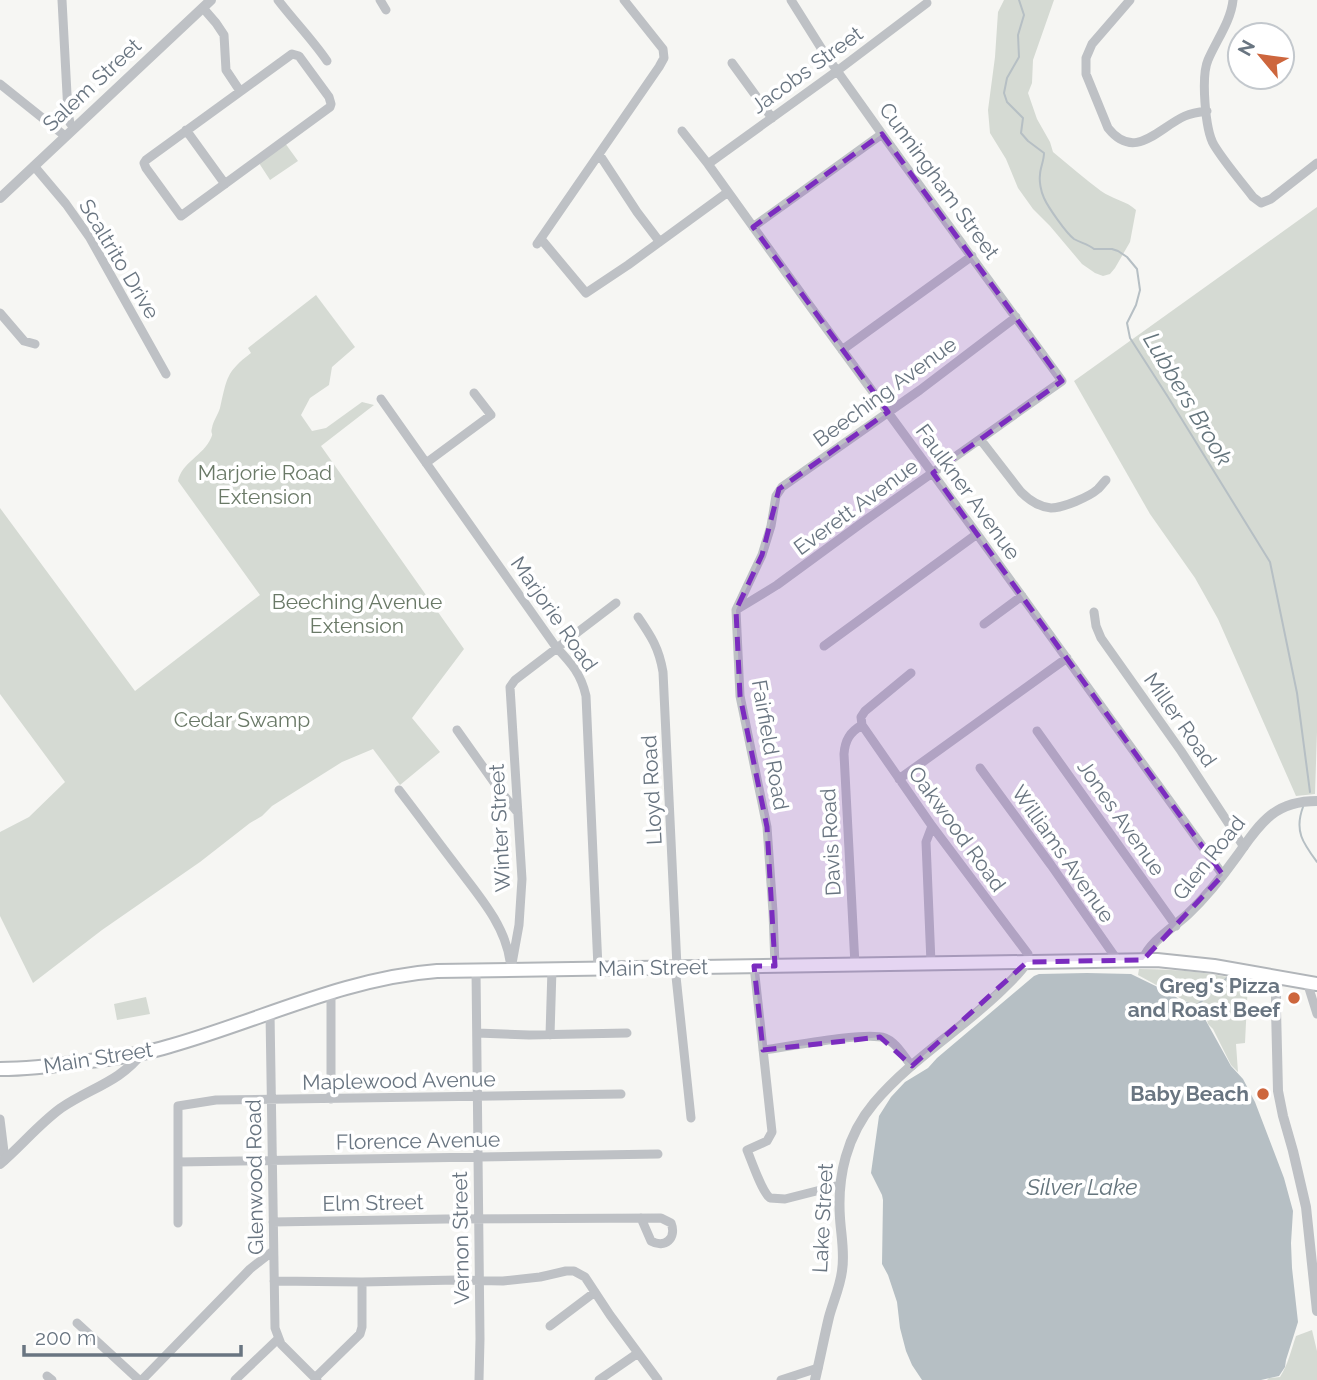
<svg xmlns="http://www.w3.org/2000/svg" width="1317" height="1380" viewBox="0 0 1317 1380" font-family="Raleway,sans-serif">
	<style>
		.green { fill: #d5dad3 }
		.water { fill: #b6bfc4 }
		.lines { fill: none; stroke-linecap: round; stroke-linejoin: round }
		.stream { stroke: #b6bfc4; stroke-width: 2 }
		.secondary-casing { stroke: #b1b5b9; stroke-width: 16 }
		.minor { stroke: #bec1c5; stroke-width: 9 }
		.tertiary { stroke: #bec1c5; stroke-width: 10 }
		.secondary { stroke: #fff; stroke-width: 12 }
		.marked { fill: #7b2cbf; fill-opacity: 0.2; stroke: #7b2cbf; stroke-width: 5; stroke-dasharray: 14 9; stroke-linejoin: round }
		.poi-dot { fill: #cd663d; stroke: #fff; stroke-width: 2.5 }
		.labels { text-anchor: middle; stroke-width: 7; stroke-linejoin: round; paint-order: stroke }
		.street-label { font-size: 21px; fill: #697581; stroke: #fff }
		.park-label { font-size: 21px; fill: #6a7967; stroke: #fff }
		.poi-label { font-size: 21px; font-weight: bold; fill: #697581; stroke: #fff; text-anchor: end }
		.water-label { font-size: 23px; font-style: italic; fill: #65757d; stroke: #fff }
	</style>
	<rect width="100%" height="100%" fill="#f6f6f3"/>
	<!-- green -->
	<path class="green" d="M1004,0H1054L1033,60L1032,83L1028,93L1037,119L1050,142L1053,152C1069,165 1085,179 1101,191C1112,199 1127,201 1136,210L1130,242L1115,268L1110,274L1103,276L1095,273L1082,264L1050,226L1033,209L1018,188L1006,159L990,133L988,110L995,57L998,12Z
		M285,143L298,161L270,180L259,163Z
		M1317,207V732L1315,794L1296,796L1218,619L1195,578L1150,514L1074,381Z
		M316,295L355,347L332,367L329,385L310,398L301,415L312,431L326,428L362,402L374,405L321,446L464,649L412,718L440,752L400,785L373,749L342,762L272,806L262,816L250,823L200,862L102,930L33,983L0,916V832L29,817L65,782L0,694V508L135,691L260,595L178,481C182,462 203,456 211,438C214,432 210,435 212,428C213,421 218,415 220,408C227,378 226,372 251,353L248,348Z
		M1139,969C1176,969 1212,972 1248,982L1245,1043L1236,1044L1238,1072L1231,1065L1213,1029L1208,1024L1206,1016L1200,1009L1138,975Z
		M146,997L150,1014L117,1020L114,1004Z
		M1312,1330L1317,1351V1380H1267L1269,1378L1280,1377C1288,1365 1291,1350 1296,1336Z"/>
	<!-- water -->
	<path class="water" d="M1087,973L1131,974L1172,994L1180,1000L1190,1003L1200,1010L1231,1066L1243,1079L1255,1102L1284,1178L1293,1211L1291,1243L1292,1268L1298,1322L1286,1360L1285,1367L1279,1376L1261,1380H922L912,1365L906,1351L900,1328L897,1302L888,1275L882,1264L883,1200L882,1195L871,1173L879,1116L891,1097L905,1082L928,1068L937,1058L1034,976L1039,974Z"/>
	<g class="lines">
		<!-- stream -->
		<path class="stream" d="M1019,0L1024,15L1018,35L1019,57L1007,78L1004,93L1007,102L1023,118L1021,133L1028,141L1044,153C1044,161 1040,168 1040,175C1039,181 1041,192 1044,198C1048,207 1066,233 1074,239C1081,243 1088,244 1094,249H1112L1118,251L1127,257L1137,269L1140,290L1136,305L1127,323L1130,338L1168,397L1270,562L1297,693L1310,792
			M1303,807C1294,831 1303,843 1317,862
			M1195,1007L1227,978"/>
		<defs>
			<path id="secondary" d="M0,1069C27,1069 53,1066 80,1062C110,1059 141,1055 170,1046C259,1021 344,978 437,971L1157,960L1214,966L1317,984"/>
		</defs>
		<!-- secondary casing -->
		<use href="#secondary" class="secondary-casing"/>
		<!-- minor -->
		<path class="minor" d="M62,0L68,113L70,123L74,128
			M278,0C294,21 312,39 327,61
			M380,0L386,10
			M1130,0L1092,44L1086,58V74L1108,128C1135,162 1158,128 1185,116C1192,113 1199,112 1207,111
			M1233,0C1231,21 1216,41 1208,60C1201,76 1205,130 1214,145C1225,163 1240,180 1253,197L1261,203L1271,199L1317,163
			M203,8L216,23L224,35L226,70L240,91
			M292,54L299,56L329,97L331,104L330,107L181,216L146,168L144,163L146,160Z
			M732,63L772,118
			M0,84L65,136
			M186,130L225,184
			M682,131L708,164L810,306L977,534L1223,875
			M599,154L637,212L659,241
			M708,164L837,71L927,3
			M34,166L66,204L90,238L166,374
			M753,227L882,134
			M541,239L586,293L628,265L728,192
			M537,244L659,67L664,58L663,49L624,0
			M0,313L24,341L35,344
			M842,350L972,256
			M381,399L556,647C572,664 581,674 586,696L598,968
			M980,439L1021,492C1029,500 1039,507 1051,508C1063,508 1089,497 1098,489C1101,486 1103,483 1106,480
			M426,463L491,415L474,393
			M736,610L777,585L863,522L1062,381L882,134L823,51L791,0
			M1094,612L1096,626L1101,638L1181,751L1244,847
			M638,617C651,636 659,648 663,672L677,967
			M984,624L1022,596
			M824,646L977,534
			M911,673L865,711L861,717L862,725L932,826L1028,954L1027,962
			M457,730L498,788L518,813
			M1037,731L1176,926
			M980,768L1051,865L1118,961
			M899,779L1067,658
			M399,790C419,816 438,842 458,868C479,896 505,925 510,961
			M931,963L926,842L932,826
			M855,965L844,754C845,740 850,732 862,725
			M754,966L772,1132L767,1141L747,1150C752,1162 762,1192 770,1198L785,1199L840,1185
			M775,966L773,912L767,827L740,696L736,610L762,555L771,526L776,496L782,487L920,390L1016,317
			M675,967L691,1118
			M511,969L519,925L522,879L510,687L515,680L616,603
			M476,970L480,1339L479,1380
			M1307,982L1317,1014
			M331,993V1099
			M270,1013L275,1328L281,1344L317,1380
			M477,1033L529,1035L627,1033
			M550,1035L552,969
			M763,1050C788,1047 866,1031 885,1038C896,1042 904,1057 912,1066
			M0,1119L5,1160
			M178,1162L658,1154
			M273,1222L446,1219L661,1218L671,1223C677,1238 665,1249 651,1241L641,1218
			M178,1223V1106L216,1100L621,1094
			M274,1281L362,1282L457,1280L503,1281L540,1277L566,1271H574L585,1277L610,1315L658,1380
			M77,1323L139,1380
			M550,1326L595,1292
			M47,1376L52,1380
			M315,1378L360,1334L362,1327V1282
			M142,1380L250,1269L273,1251
			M235,1380L278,1339
			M599,1380L638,1353
			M781,1380L818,1368"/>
		<!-- tertiary -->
		<path class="tertiary" d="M0,198L211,0
			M1143,960C1149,942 1174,927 1188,914C1206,897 1222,877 1237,856C1247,842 1257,826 1271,815C1285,804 1300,801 1317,801
			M1279,977L1276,992V1009L1278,1091L1283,1116L1293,1151L1306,1207L1317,1311
			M0,1164C21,1146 39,1124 61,1108C90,1088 120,1082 142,1053
			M815,1380C820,1359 824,1338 829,1317C833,1302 840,1287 842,1271C845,1253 841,1235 840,1218C837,1176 847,1135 874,1103C911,1059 961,1030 1002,990C1011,981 1020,973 1027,962"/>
		<!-- secondary -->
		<use href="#secondary" class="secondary"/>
	</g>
	<!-- marked area -->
	<path class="marked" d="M882,134L1062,381L933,473L1223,875L1143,960L1027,962L912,1066L880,1037L763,1050L754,966H775L767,827L740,696L736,610L762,555L779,489L888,412L753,227Z"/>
	<!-- markers -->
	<g class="poi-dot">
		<circle cx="1294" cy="998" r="7"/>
		<circle cx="1263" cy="1094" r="7"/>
	</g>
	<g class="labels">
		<!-- street labels -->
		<g class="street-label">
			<text transform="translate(807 70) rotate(-36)" y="7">Jacobs Street</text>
			<text transform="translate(92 85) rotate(-43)" y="7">Salem Street</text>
			<text transform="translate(939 181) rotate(54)" y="7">Cunningham Street</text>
			<text transform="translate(119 259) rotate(59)" y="7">Scaltrito Drive</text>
			<text transform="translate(885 392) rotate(-36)" y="7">Beeching Avenue</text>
			<text transform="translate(968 492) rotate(54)" y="7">Faulkner Avenue</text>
			<text transform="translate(856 507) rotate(-36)" y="7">Everett Avenue</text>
			<text transform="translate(554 614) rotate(55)" y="7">Marjorie Road</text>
			<text transform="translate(1180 720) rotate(55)" y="7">Miller Road</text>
			<text transform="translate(770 745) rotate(80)" y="7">Fairfield Road</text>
			<text transform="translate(652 790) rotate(-93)" y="7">Lloyd Road</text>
			<text transform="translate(1121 818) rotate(55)" y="7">Jones Avenue</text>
			<text transform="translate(500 828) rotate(-93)" y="7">Winter Street</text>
			<text transform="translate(957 829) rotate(54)" y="7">Oakwood Road</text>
			<text transform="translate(831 842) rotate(-93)" y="7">Davis Road</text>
			<text transform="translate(1063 854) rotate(55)" y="7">Williams Avenue</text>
			<text transform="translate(1209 858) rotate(-51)" y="7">Glen Road</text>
			<text transform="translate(653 968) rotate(-1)" y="7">Main Street</text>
			<text transform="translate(98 1058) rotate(-9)" y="7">Main Street</text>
			<text transform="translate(399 1081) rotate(-1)" y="7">Maplewood Avenue</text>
			<text transform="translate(418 1141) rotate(-1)" y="7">Florence Avenue</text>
			<text transform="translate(255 1177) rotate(-91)" y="7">Glenwood Road</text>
			<text transform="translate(373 1203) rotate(-1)" y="7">Elm Street</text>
			<text transform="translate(823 1218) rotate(-87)" y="7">Lake Street</text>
			<text transform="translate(461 1238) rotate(-91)" y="7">Vernon Street</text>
		</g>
		<!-- park labels -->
		<g class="park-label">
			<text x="265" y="480">Marjorie Road<tspan x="265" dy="24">Extension</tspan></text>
			<text x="357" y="609">Beeching Avenue<tspan x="357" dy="24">Extension</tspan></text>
			<text x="242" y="727">Cedar Swamp</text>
		</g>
		<!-- poi labels -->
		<g class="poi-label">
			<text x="1280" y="993">Greg's Pizza<tspan x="1280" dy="24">and Roast Beef</tspan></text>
			<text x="1249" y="1101">Baby Beach</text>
		</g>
		<!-- water labels -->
		<g class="water-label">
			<text transform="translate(1188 399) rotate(59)" y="8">Lubbers Brook</text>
			<text x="1082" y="1195">Silver Lake</text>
		</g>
	</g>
	<!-- north arrow -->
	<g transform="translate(1261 56) rotate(299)"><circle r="33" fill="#ffffff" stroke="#c3c8cd" stroke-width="2"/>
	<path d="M0-5L12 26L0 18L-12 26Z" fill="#cd663d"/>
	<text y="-10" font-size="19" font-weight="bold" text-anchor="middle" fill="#697581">N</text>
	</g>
	<!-- scale -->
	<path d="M24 1345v10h217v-10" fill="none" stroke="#697581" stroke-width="3.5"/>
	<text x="35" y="1345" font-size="21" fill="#697581" stroke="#ffffff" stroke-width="5" paint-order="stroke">200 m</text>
</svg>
